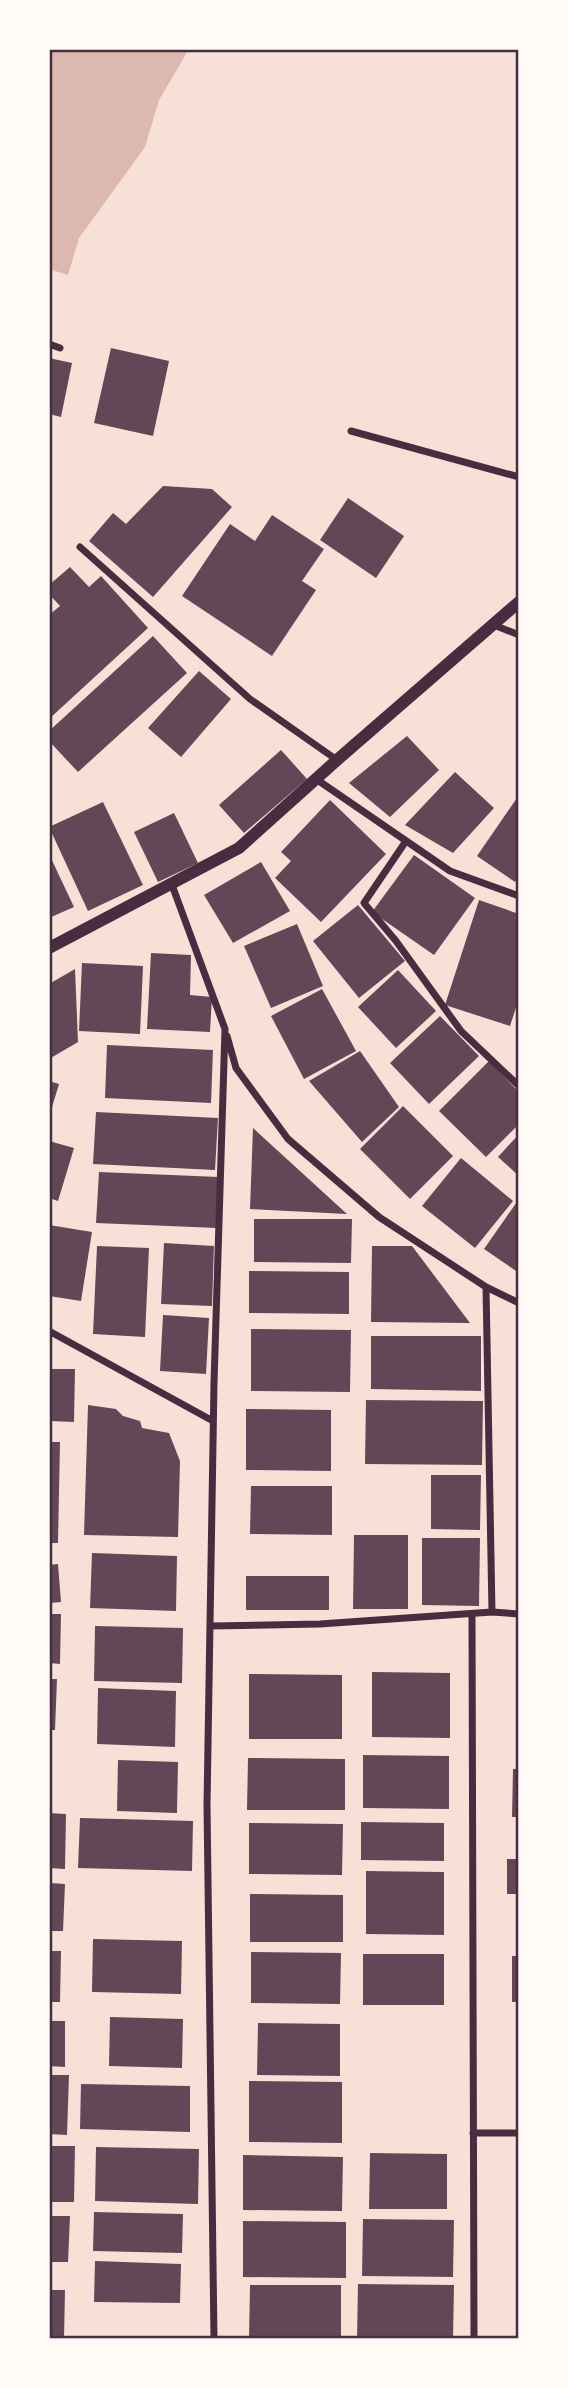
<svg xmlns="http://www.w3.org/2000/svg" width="568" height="2388" viewBox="0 0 568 2388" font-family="Signika,sans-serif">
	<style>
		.water { fill: #dcb8b0 }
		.building { fill: #644757 }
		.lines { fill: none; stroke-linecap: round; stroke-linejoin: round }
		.minor { stroke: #4a2c40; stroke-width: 7 }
		.tertiary { stroke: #4a2c40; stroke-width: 12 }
		.neatline { fill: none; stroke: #4a2c40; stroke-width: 2.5 }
	</style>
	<rect width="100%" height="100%" fill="#f7e1d7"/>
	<!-- water -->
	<path class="water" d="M49,49H189L159,100L145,147L79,238L68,275L49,269Z"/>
	<!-- building -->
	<path class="building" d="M111,348L169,361L153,436L94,423Z
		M49,358L72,363L61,417L49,414Z
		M163,486L212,489L232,507L153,597L89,541L113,513L126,524Z
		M348,498L404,536L376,578L320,540Z
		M272,515L324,549L302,581L316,590L272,656L182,596L230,524L255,541Z
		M70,567L89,587L101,576L148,628L49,719V615L60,606L49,594V585Z
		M153,636L187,673L78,772L49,741V731Z
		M199,671L231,699L181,757L148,728Z
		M407,736L439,770L390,817L349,783Z
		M281,750L307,779L244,833L219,805Z
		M455,772L494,808L453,853L405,825Z
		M519,795V876L515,882L477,856Z
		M330,800L386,854L321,922L275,878L291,861L281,852Z
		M103,802L143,885L88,911L49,827Z
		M174,813L198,863L158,882L134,832Z
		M49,854L74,907L49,918Z
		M414,855L475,898L434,955L372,912Z
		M261,862L290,911L233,943L204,895Z
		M479,900L519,914V998L510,1026L445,1005Z
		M358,905L405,961L359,998L313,941Z
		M297,924L323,986L271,1008L244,946Z
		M151,953L191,955L190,995L212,997L210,1032L147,1029Z
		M82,963L143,966L140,1034L79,1031Z
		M75,969L78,1042L49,1059V984Z
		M398,970L436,1011L396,1048L358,1007Z
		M322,989L356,1051L304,1079L271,1016Z
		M440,1016L479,1056L429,1104L390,1063Z
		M107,1045L213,1050L211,1103L105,1098Z
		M360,1051L399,1107L362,1142L309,1081Z
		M489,1061L519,1092V1124L486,1157L439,1111Z
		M49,1081L59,1084L50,1114H49Z
		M403,1106L453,1156L410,1199L360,1149Z
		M96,1112L218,1118L215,1170L93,1164Z
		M253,1128L347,1214L250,1209Z
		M519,1134V1176L498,1157Z
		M49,1141L74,1148L58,1201L49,1198Z
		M461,1158L513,1201L475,1248L422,1206Z
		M99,1172L219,1177L217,1228L96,1223Z
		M519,1199V1273L484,1249Z
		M254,1219H352L351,1263L254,1262Z
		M49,1225L92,1232L81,1301L49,1296Z
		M164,1243L214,1246L212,1306L161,1304Z
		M97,1246L149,1248L145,1337L93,1334Z
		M372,1246H412L470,1323L371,1322Z
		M249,1271L349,1272V1314L249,1313Z
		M163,1315L209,1318L206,1374L160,1371Z
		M251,1329L351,1330L350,1392L251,1391Z
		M371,1336H481V1391L371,1389Z
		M49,1369H75L74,1422L49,1421Z
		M366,1400L483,1401L482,1465L365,1464Z
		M88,1405L116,1409L123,1416L140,1421L142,1428L169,1433L180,1461L178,1537L84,1535Z
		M246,1409L331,1410V1471L246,1470Z
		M49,1442H60L58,1543H49Z
		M431,1475H481L480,1530L431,1529Z
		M251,1486H332V1535L250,1534Z
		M354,1535H408V1609H353Z
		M422,1538H480L479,1606L422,1605Z
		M92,1553L177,1556L176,1611L90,1608Z
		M58,1564L61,1602L49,1603V1565Z
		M246,1576H329V1610H246Z
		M49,1614H61L60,1664L49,1663Z
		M95,1626L183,1628L182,1683L94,1681Z
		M372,1672L450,1673V1738L372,1737Z
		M249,1674L342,1675V1739H249Z
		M49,1679H57L55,1730H49Z
		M98,1688L176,1691L175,1747L97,1744Z
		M363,1755L449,1756V1809L363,1808Z
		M248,1758L345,1759V1810H247Z
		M118,1760L178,1762L177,1813L117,1811Z
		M513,1769H519V1817H512Z
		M49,1813L66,1814L65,1869L49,1868Z
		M80,1818L193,1821L192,1871L78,1868Z
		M361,1822L444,1823V1861L361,1860Z
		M249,1823L343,1824L342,1875L249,1874Z
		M507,1859H519V1894H507Z
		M366,1871L444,1872V1935L366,1934Z
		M49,1883L65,1884L63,1931H49Z
		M250,1894L343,1895V1942H250Z
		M93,1939L182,1941L181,1994L92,1992Z
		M49,1951H61L60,2002H49Z
		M251,1952L341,1953L340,2004L251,2003Z
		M363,1954H444V2005H363Z
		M512,1956H519V2002H512Z
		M110,2017L183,2019L182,2068L109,2066Z
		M49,2021H65V2067L49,2066Z
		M258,2023L340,2024V2076L257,2075Z
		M49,2075H69L67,2135L49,2134Z
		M249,2081L342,2082V2143L249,2142Z
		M81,2084L190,2086V2132L80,2129Z
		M49,2146H75L74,2202H49Z
		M96,2147L199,2149L198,2204L95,2201Z
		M370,2153L447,2154V2209H369Z
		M243,2155L343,2157L342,2211L243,2210Z
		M94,2212L183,2214L182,2253L93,2251Z
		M49,2216H70L68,2262H49Z
		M363,2219L454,2220L453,2277L362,2276Z
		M243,2221L346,2222V2278L243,2277Z
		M95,2261L181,2264L180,2303L94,2302Z
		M358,2284L454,2285L453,2339H357Z
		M250,2285H341V2339H249Z
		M49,2290H65L64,2339H49Z"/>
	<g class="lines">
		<!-- minor -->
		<path class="minor" d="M49,344L60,348
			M351,431L519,477
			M80,547L250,699L337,760
			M494,625L519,635
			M316,779L450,871L519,896
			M406,841L364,903L396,941L461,1031L519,1086
			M172,885L225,1029L214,1383L207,1805L214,2339
			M227,1036L236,1068L288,1139L379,1217L486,1287L519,1303
			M486,1287L492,1612
			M49,1331L213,1421
			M472,1614L474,2339
			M210,1626L320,1624L492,1612L519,1614
			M473,2133H519"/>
		<!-- tertiary -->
		<path class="tertiary" d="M49,948L239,848L337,760L519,602"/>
	</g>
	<!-- border -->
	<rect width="568" height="2388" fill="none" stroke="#fffaf5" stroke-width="102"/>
	<rect x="51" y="51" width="466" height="2286" class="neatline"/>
</svg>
